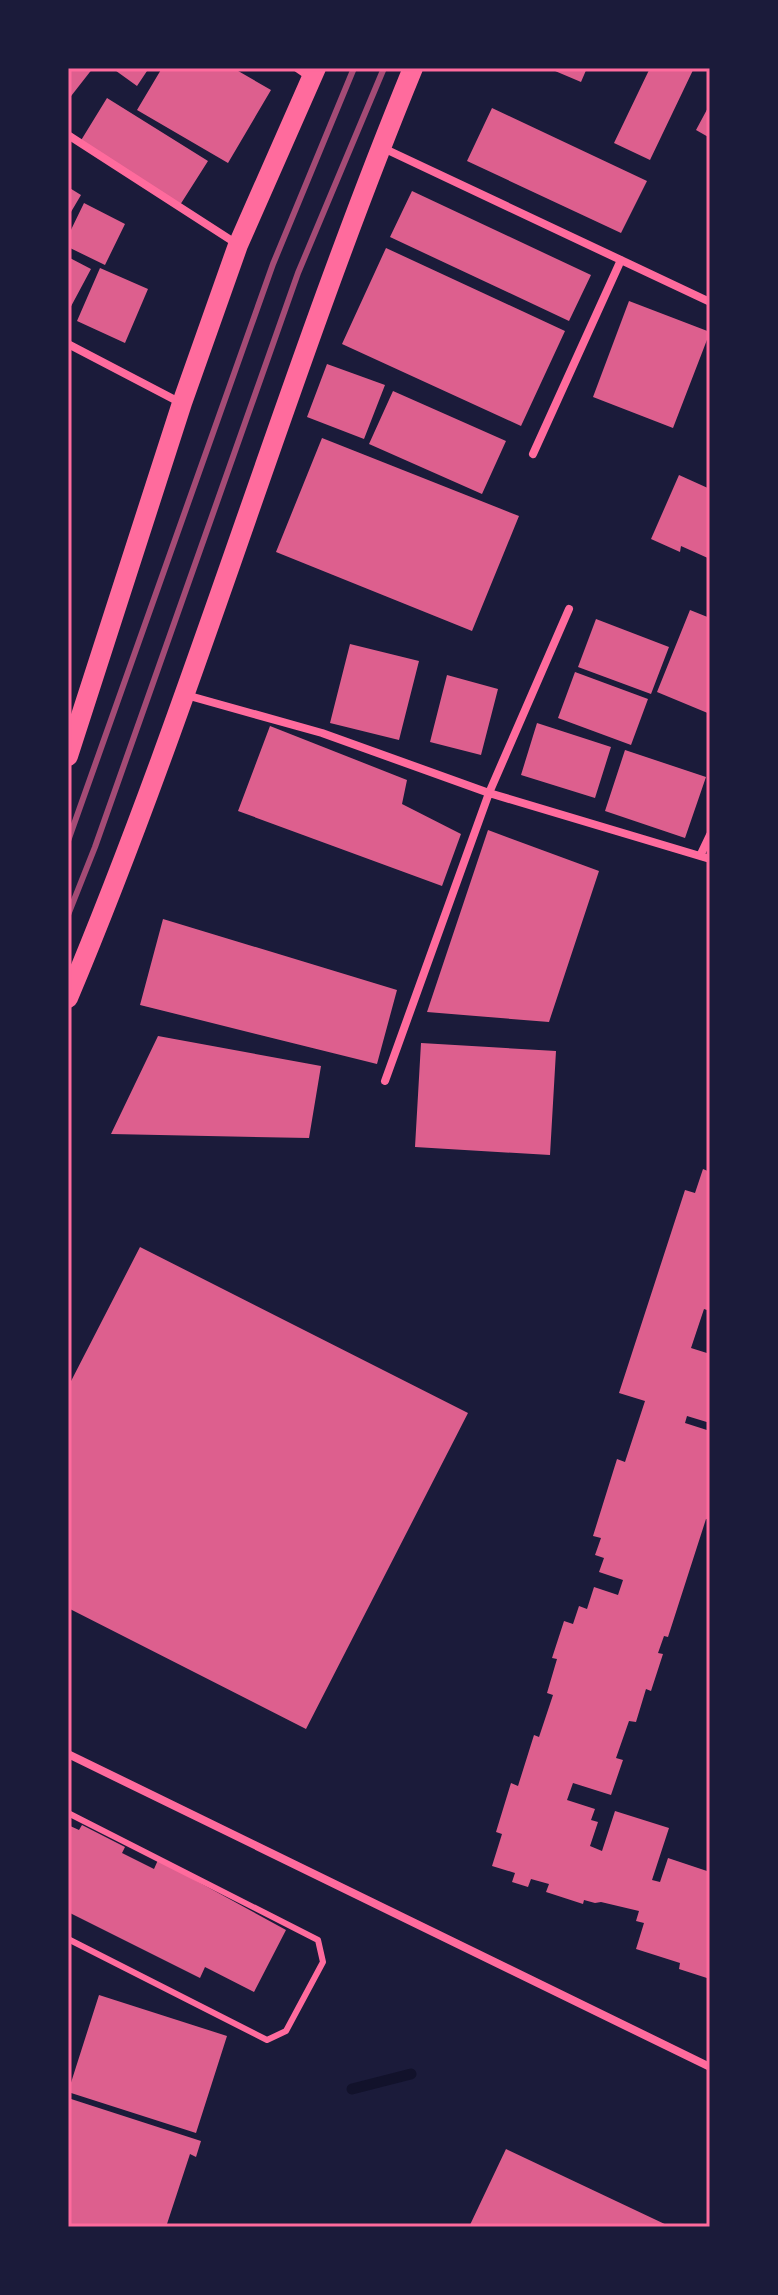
<svg xmlns="http://www.w3.org/2000/svg" width="778" height="2295" viewBox="0 0 778 2295" font-family="Quicksand,sans-serif">
	<style>
		.lines { fill: none; stroke-linecap: round; stroke-linejoin: round }
		.stream { stroke: #12122b; stroke-width: 11 }
		.building { fill: #dd5f8e }
		.service { stroke: #ff6b9d; stroke-width: 6 }
		.minor { stroke: #ff6b9d; stroke-width: 8 }
		.primary { stroke: #ff6b9d; stroke-width: 20 }
		.rail { stroke: #a44b75; stroke-width: 6 }
		.neatline { fill: none; stroke: #ff6b9d; stroke-width: 3 }
	</style>
	<rect width="100%" height="100%" fill="#1b1b3a"/>
	<g class="lines">
		<!-- stream -->
		<path class="stream" d="M352,2089L411,2074"/>
	</g>
	<!-- building -->
	<path class="building" d="M68,68H93L68,100Z
		M112,68H149L137,86Z
		M162,68H233L271,90L228,163L137,110Z
		M548,68H587L581,82Z
		M650,68H694L650,160L614,143Z
		M107,98L208,161L180,205L80,142Z
		M710,104V138L696,130Z
		M492,108L647,181L621,233L467,161Z
		M68,187L81,195L68,217Z
		M412,191L591,275L569,321L390,237Z
		M84,203L125,224L105,265L68,247V236Z
		M386,248L565,331L521,426L342,344Z
		M68,257L91,269L68,312Z
		M100,268L148,289L125,343L77,321Z
		M629,301L710,332L673,428L593,397Z
		M327,364L385,385L364,439L307,417Z
		M393,391L506,441L482,494L369,444Z
		M322,438L519,516L472,631L276,552Z
		M679,475L710,489L707,497L710,498V559L681,546L680,552L651,539Z
		M690,610L710,618V714L657,692Z
		M596,619L669,647L651,694L578,667Z
		M350,644L419,661L399,740L330,723Z
		M575,672L648,699L631,745L558,718Z
		M447,675L498,689L481,755L430,742Z
		M537,723L611,747L595,798L521,775Z
		M270,726L407,780L402,804L461,834L442,886L238,811Z
		M625,750L706,777L685,838L605,811Z
		M488,830L599,871L549,1022L427,1012Z
		M163,919L397,990L377,1064L140,1005Z
		M158,1036L321,1066L309,1138L111,1134Z
		M421,1043L556,1051L550,1155L415,1147Z
		M703,1169L710,1172V1311L704,1309L691,1348L710,1354V1423L687,1416L685,1423L710,1431V1520L706,1519L668,1637L664,1636L658,1653L663,1654L651,1691L646,1689L636,1722L629,1721L616,1758L623,1760L611,1795L573,1783L567,1800L595,1809L591,1820L598,1822L590,1846L602,1851L615,1811L669,1828L652,1880L660,1882L668,1858L710,1872V1979L679,1969L680,1963L636,1949L644,1923L636,1921L639,1911L601,1902L595,1903L584,1900L583,1904L546,1892L549,1884L531,1879L528,1887L512,1882L515,1873L492,1866L502,1834L496,1832L511,1783L518,1786L534,1735L539,1737L553,1695L547,1693L557,1659L552,1658L564,1621L573,1624L579,1606L587,1609L594,1587L618,1595L623,1580L599,1572L604,1558L595,1555L601,1538L593,1536L617,1459L625,1462L645,1401L619,1393L685,1190L695,1193Z
		M140,1247L468,1413L306,1729L68,1608V1387Z
		M68,1825L79,1830L82,1825L125,1847L122,1853L154,1869L158,1860L286,1930L254,1992L205,1967L200,1978L68,1912Z
		M99,1995L227,2036L196,2133L68,2092Z
		M68,2098L201,2141L196,2157L190,2154L166,2227H75L68,2225Z
		M506,2149L671,2227H469Z"/>
	<g class="lines">
		<!-- service -->
		<path class="service" d="M68,1813L318,1940L323,1962L286,2031L267,2040L68,1939"/>
		<!-- minor -->
		<path class="minor" d="M297,68L310,77
			M68,135L237,244
			M381,147L710,302
			M68,344L181,403
			M533,454L621,260
			M186,695L322,733L489,793L710,859
			M700,856L710,835
			M385,1081L489,793L569,609
			M68,1754L710,2067"/>
		<!-- primary -->
		<path class="primary" d="M68,756L182,403L238,245L316,68
			M68,998C196,693 287,374 413,68"/>
		<!-- rail -->
		<path class="rail" d="M68,841L273,264L354,68
			M68,915L95,847L298,273L384,68"/>
	</g>
	<!-- border -->
	<rect width="778" height="2295" fill="none" stroke="#1b1b3a" stroke-width="140"/>
	<rect x="70" y="70" width="638" height="2155" class="neatline"/>
</svg>
